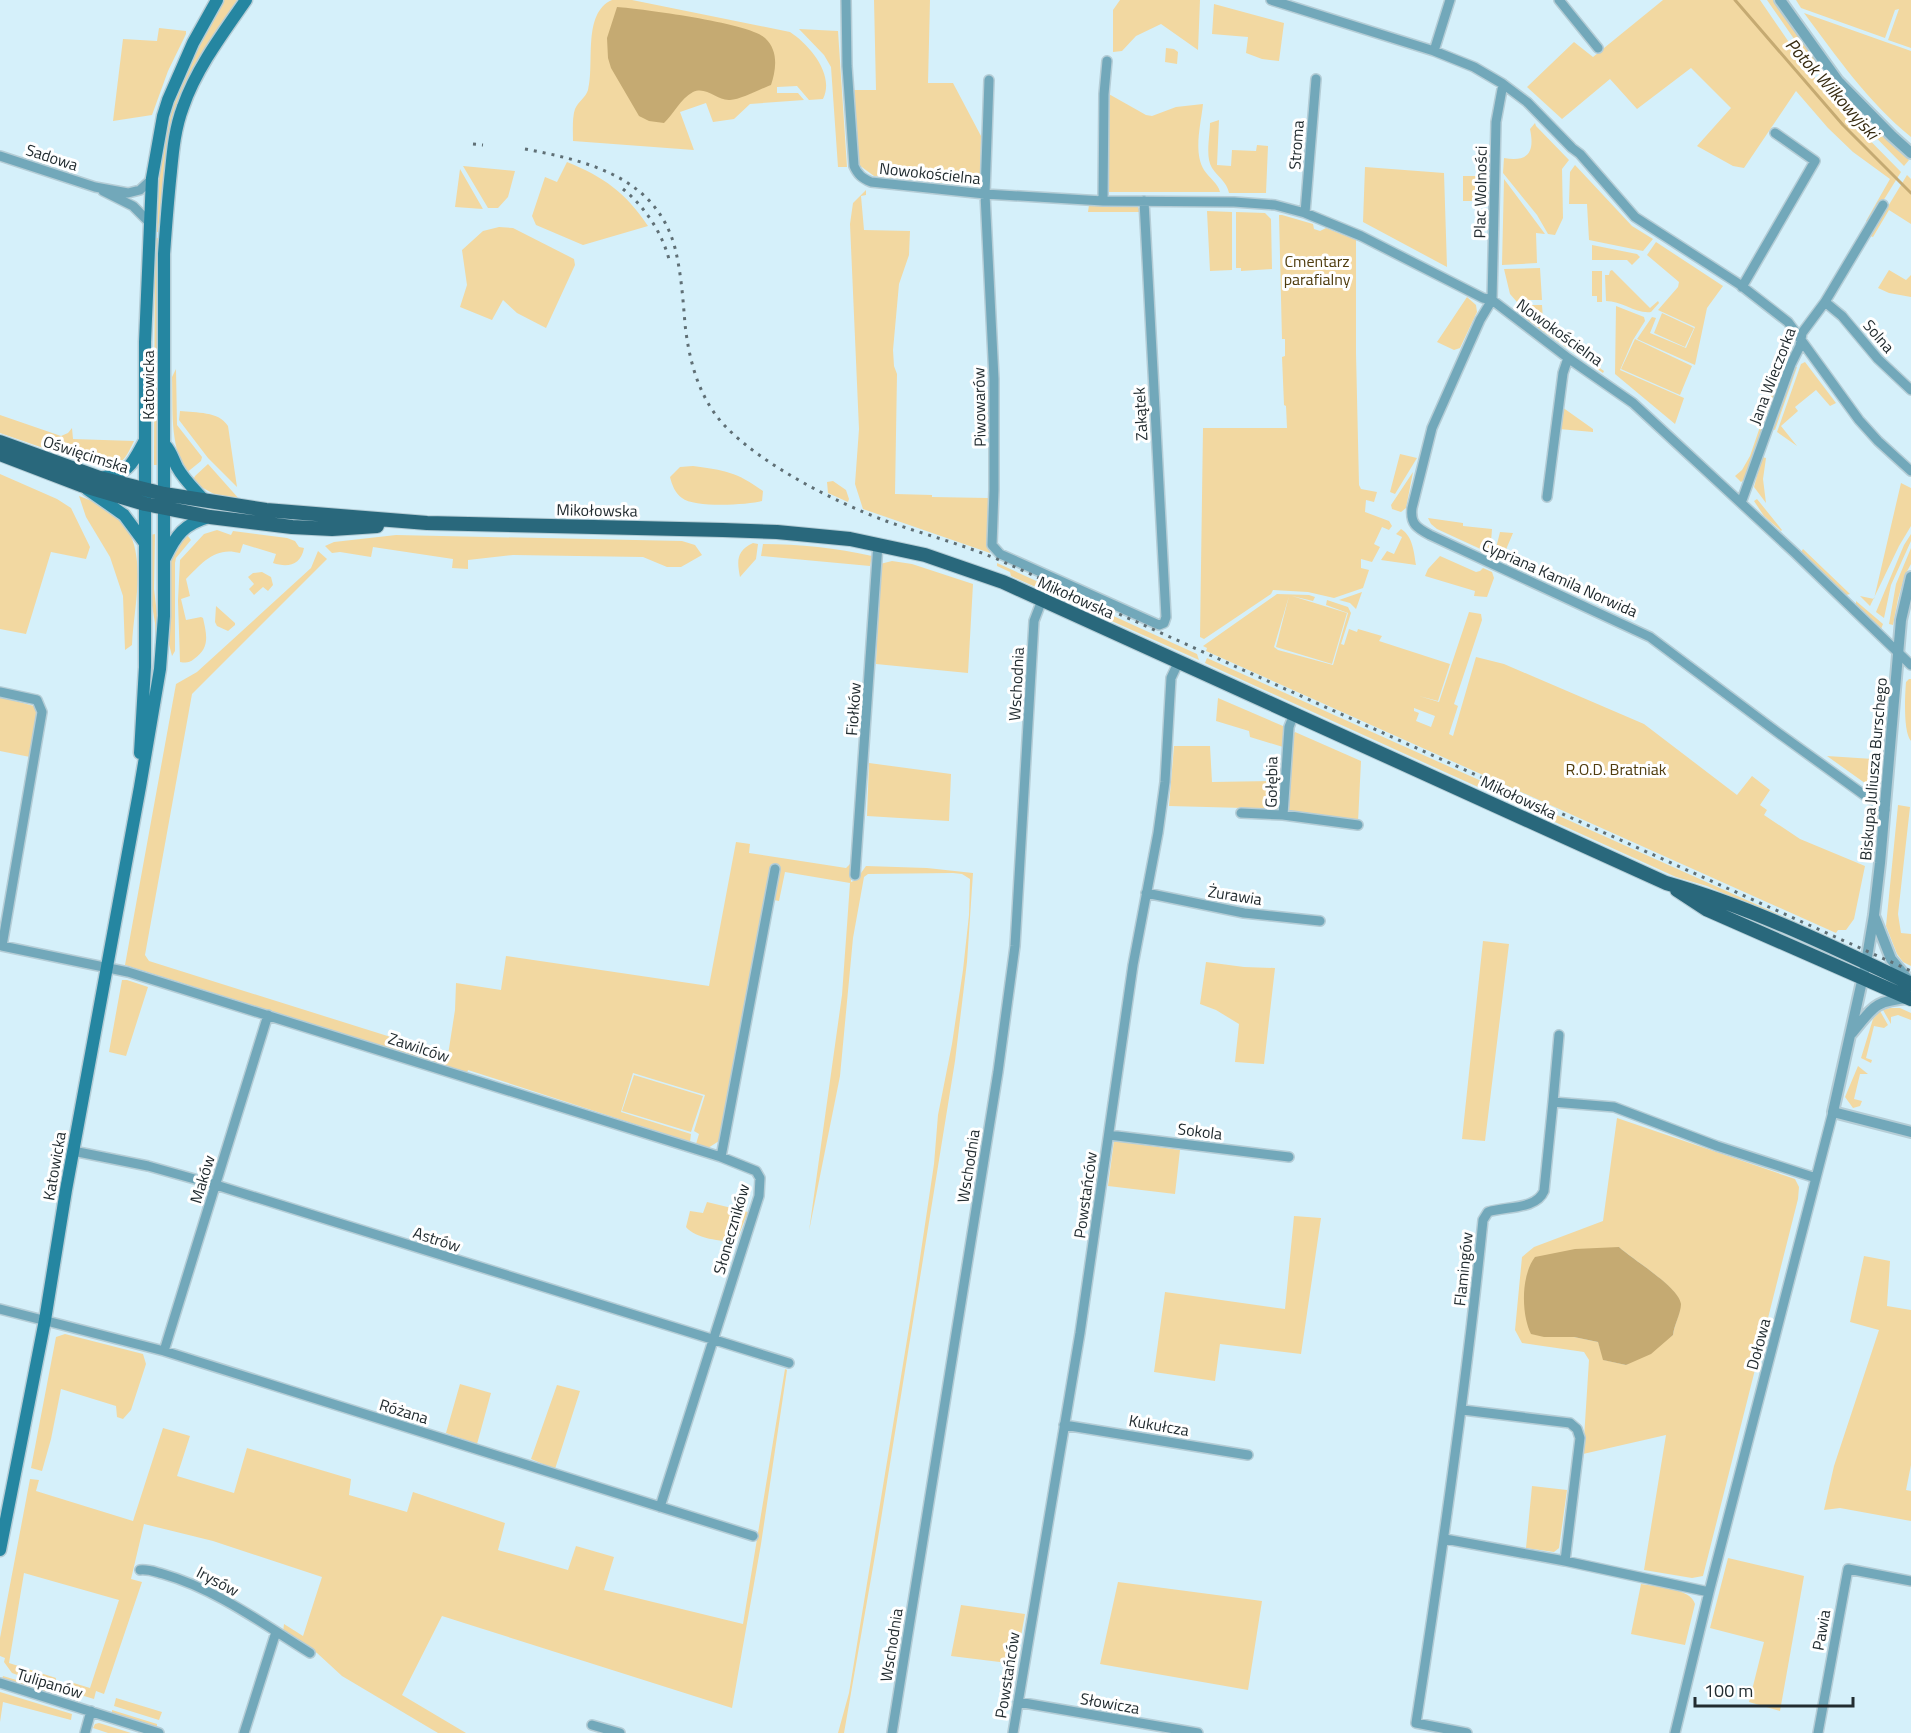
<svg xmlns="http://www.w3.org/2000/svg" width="1911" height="1733" viewBox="0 0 1911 1733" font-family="'Titillium Web',sans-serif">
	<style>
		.green { fill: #f2d8a1; fill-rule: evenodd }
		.water { fill: #c5aa72 }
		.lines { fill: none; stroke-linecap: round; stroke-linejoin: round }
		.stream { stroke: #c5aa72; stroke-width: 3 }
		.minor-casing { stroke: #b5cdd6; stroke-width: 12 }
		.tertiary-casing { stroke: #b5cdd6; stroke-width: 14 }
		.secondary-casing { stroke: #b5cdd6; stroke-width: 15 }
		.primary-casing { stroke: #b5cdd6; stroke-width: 16 }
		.minor { stroke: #72a8ba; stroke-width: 9 }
		.tertiary { stroke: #72a8ba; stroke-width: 10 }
		.secondary { stroke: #2586a1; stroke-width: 12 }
		.primary { stroke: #29687c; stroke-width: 14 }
		.rail { stroke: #5f6f75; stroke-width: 3; stroke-dasharray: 3 6; stroke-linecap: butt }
		.labels { text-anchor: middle; stroke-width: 6; stroke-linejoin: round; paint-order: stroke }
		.street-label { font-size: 16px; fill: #222c30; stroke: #fff }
		.park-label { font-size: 16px; fill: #4f3c0e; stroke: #fff }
		.water-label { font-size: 18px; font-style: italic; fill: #372b11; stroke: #fff }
	</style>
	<rect width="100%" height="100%" fill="#d5f0fa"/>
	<!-- green -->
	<path class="green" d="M224,0H237L197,62L178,100L168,138L158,232H155C157,188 160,142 174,99C187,64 206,32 224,0Z
		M612,0H632L790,32C810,45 835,75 823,99L809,100L797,86L777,87V93H798L804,100L750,104L734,119L713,122L706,103L680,112L694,150L573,141C573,132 572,118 575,109C578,102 586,97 588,90C595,64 582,13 612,0Z
		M874,0H930L928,83H953L981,136L980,182L975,186L874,176L859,165L853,90H876Z
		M1120,0H1200L1198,50L1161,24L1136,36L1122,51L1113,52V10Z
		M1663,0H1760L1799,57L1839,109L1901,172L1870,222L1866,221L1890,179L1853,152L1828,128L1796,91L1744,168L1733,166L1697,146L1731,108L1691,68L1637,109L1610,79L1562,119L1527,87L1574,42L1593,57Z
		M1767,0H1773L1841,93L1872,127L1909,160L1904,166L1837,98L1810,62Z
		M1796,0H1911V48L1888,40L1899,9L1895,10L1885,38L1801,8Z
		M1214,4L1284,23L1279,61L1262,59L1246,53L1248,37L1212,34Z
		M1804,13L1911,51V137C1868,102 1837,57 1804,13Z
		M159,28L186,31V34L168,71L152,115L113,121L123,39L157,41Z
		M799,29L838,31L847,167H838L831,67L824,55Z
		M1166,48L1174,49L1178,52L1177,64L1165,62Z
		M1107,93L1146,115L1152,116L1176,107L1203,104C1201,124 1193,152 1204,170C1209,178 1218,183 1220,192H1107Z
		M1219,120L1217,165L1231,166L1232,150L1256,151L1257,145L1268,146L1266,193H1229C1227,182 1218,177 1212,168C1205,157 1210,136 1210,123Z
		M1535,123L1536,126L1569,160L1562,169L1563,218L1555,235L1548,234L1537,215L1503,173L1504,158C1528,162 1535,153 1530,129Z
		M567,162C604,177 625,192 648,226L583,245L536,225L532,216L545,177L557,182Z
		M1575,165L1632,226L1653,239L1643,251L1589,240L1587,204H1569L1570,172Z
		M463,166L515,171L508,197L498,208H488Z
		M1365,167L1444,173L1447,267L1363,222Z
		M460,169L483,209L455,207Z
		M1907,175L1911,179V224L1889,210L1873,237L1870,236Z
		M1463,176H1480V201H1463Z
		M1504,179L1545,234L1536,233L1537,263L1502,265Z
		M866,190V195L861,196L864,230L910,231L909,255L899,284L893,350L894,366L897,374L895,494L932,495V497L988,498L990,553L863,509L855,484L859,429L850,224L853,203Z
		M1089,205H1137L1140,212H1088Z
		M1207,211L1232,212V270L1210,271Z
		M1236,212L1265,213L1271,219L1272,269L1241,271V268H1236Z
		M1279,215H1282L1313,224L1314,229L1320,231L1326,228L1356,240V353L1359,485L1361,489L1377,492L1374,502L1366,500L1365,512L1389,521L1392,526L1389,530L1382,527L1374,544L1380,547L1372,562L1361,559V568L1369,570L1363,588L1334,598L1308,592L1273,590L1271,594L1204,639L1200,637L1203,428H1287L1286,406L1284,405L1282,357L1285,356V339H1282Z
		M499,227L513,228L574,259L575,265L546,328L517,313L503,300L492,320L460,307L467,285L462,250L483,231Z
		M155,238H159L158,465H154Z
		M1656,242L1723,286L1707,308L1695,365L1637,339L1652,317L1656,318L1650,333L1686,348L1695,327L1658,310L1678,287L1679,282L1647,255Z
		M1592,245L1637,254L1640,257L1632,265L1627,260H1592Z
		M1540,268L1542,300H1527L1517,302L1510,294L1504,269Z
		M1612,270L1650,308L1658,301L1659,303L1651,312C1636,314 1622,301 1606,301L1605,275H1609L1610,271Z
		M1889,270L1906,280L1911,275V297L1889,293L1878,288Z
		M1592,271H1602V302H1597V296H1592Z
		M1467,297L1476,305L1477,312L1460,348L1454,350L1437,342Z
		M1524,305H1542L1543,320L1520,306Z
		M1616,306L1644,317L1645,321L1633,340L1620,370L1684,398L1675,424L1615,374Z
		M1662,313L1694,328L1685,347L1654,333Z
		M1523,314L1604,371L1603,373L1521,316Z
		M1635,339L1692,366L1680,395L1621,369Z
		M1785,354L1788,355L1745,479L1741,482L1735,476L1742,470L1750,456Z
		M1805,362L1836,403L1830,406L1816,390L1795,407L1798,411L1781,426L1797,446L1777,432L1801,364Z
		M1794,367H1797L1775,430L1772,429Z
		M176,369L177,425L202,457L201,461L185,474C170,438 173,415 172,377Z
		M1562,407L1593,429V432L1559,429Z
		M180,411C196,413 219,411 228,426L237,487L208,458L179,420Z
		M0,415L61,436L68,433L72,428L73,439L134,441C125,460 121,468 98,467L0,433Z
		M1400,454L1417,458L1395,494L1390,492Z
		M1762,457L1766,458L1763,479L1766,503L1754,487Z
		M208,464L240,500L214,494L192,482L195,476Z
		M693,466C724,470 737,472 763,491L762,501C747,505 694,508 682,498C675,493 672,485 670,477L680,467Z
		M1413,472L1406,508L1401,512L1392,509L1391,505Z
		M0,474L57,499L71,508L90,547L86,559L51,552L26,634L0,629Z
		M833,481L846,490L849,499L848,502L828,493L827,482Z
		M1901,483L1911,488V526L1899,546L1870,606L1860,596L1874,599Z
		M79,496C86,499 94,501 101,505C155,532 134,598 132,645L125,650L123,596L110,557L86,517Z
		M1757,499L1782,530L1781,531L1764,516L1754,501Z
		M1428,518L1463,523V526L1492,529L1491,542L1487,552L1437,529L1431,524Z
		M1401,529C1413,536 1414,553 1416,565L1381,560L1387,551L1394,554L1402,537L1396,534Z
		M217,530L231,535L233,531L287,538L295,541L299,547L304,548C301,565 288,568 273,563L276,554L243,544L240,553C215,546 202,563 186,579L190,596L181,599L186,620L201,617L203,618C207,636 210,648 194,659C189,663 186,663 180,662L178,601L180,560L204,534Z
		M185,532L191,540L176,558L175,563V651L172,656L169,644L171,562L173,554Z
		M1500,532L1513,533L1502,559L1494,556Z
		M155,534L154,589L158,622L156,650L155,623L151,599L150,535Z
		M1911,534V541L1891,585L1884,618L1876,612L1904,545Z
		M396,535L682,541L695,545L702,555L681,567H667L643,557L513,555L468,560V569L452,568L453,559L373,547L371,557L340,552L332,553L325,546L334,542Z
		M753,543L758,544L756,559L740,577C737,561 736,551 753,543Z
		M763,544C799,544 837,548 872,556L870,566L761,556Z
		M1911,548V564L1905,575L1898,599L1893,625L1889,624L1896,584Z
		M1803,549L1850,594L1846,595L1803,555L1801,552Z
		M318,551L327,559L192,694L145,955L149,961L448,1055L455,1010L456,983L501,990L506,956L709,986L736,842L750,844L749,853L846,868L852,862L851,882L856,880L866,866L927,868L973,873L967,962L955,1061L877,1544L844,1733H838L849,1693L916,1285L934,1164L938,1115L952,1044L963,970L969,915L970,879L962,874L953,873L868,874L864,877L853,938L840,1076L809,1231L842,995L850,883L785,872L779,901L774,900L780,869L776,864H771L721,1135L719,1141L708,1148L696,1144L699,1134L694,1131L705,1095L633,1073L621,1112L691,1134L690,1142L468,1070L467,1073L125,965L176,684L197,672L311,568Z
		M1440,556L1476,572L1480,571L1483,568L1492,572L1494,578L1487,597L1474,596L1475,591L1425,576L1428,569Z
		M892,561L912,564L973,584L968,673L876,664L880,564Z
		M997,563L1197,654L1199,660L1011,576L1010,572L997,566Z
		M262,572L271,577L273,585L268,591L263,587L254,595L249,589L254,584L248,577L253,573Z
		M1362,592L1356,609L1350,603L1339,600Z
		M1277,594L1309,595L1315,597L1313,601L1292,596L1347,613L1332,664L1276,647L1289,596L1274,647L1278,650L1333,665L1348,613L1326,605L1327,600L1348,607L1351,613L1341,644L1344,645L1349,629L1357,632L1358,629L1382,636L1379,641L1450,664L1438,701L1419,696L1439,702L1469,612L1481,614L1482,620L1454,704L1458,706L1449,734L1453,736L1476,657L1504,664L1644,724L1737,795L1752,776L1770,790L1760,805L1767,810L1764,815L1800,839L1865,866L1854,919L1846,930H1838L1836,933L1206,651L1207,648L1203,646ZM1414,708L1435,716L1431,727L1416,721L1419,713L1414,711Z
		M1856,601L1883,624L1881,629L1856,604Z
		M216,606L235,623V625L228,631L217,626L215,622Z
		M1207,658L1829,937L1828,940L1707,886L1676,877L1205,663Z
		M1909,679H1911V741C1903,732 1905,695 1906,682Z
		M0,697L34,706L39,713L30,757L0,751Z
		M1218,698L1283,726V747L1250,737L1249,731L1216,721Z
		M1295,732L1361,761L1358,822L1297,814L1287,810L1292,736Z
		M1174,746H1210L1212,782L1279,781L1278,809L1169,806Z
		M1827,756L1873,759V786H1869Z
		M869,763L951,774L949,821L867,816Z
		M1898,805L1910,807L1898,914L1901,933L1911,934V966L1903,962L1897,954L1886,926Z
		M1483,941L1509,944L1485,1141L1462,1139Z
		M1206,962L1244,967L1275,968L1264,1064L1235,1062L1239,1024L1216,1010L1200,1004Z
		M122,980H127L148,987L126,1056L109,1052Z
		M1890,1008H1900L1911,1013V1020L1898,1015L1891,1017V1024L1883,1010Z
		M1880,1011L1888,1025L1884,1028L1874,1026L1866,1058L1872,1060L1871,1063L1861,1058L1873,1019Z
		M1858,1066L1868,1074H1860L1854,1099L1862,1101L1860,1106L1853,1108L1845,1097Z
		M634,1075L703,1096L691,1132L622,1111Z
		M1617,1118L1795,1179L1799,1187L1798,1199L1703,1576L1692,1578L1644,1570L1666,1435L1583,1454L1589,1360L1584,1352L1522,1343L1515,1330L1522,1257L1534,1247L1603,1221ZM1619,1247C1633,1260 1679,1287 1680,1304C1681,1313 1674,1325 1673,1335L1626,1365L1604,1360L1598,1342L1574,1337H1544Z
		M1114,1141L1180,1150L1175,1194L1108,1186Z
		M707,1202L748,1212L736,1242C721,1241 696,1239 686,1227L690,1211L703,1213Z
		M1294,1216L1321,1218L1301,1354L1220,1344L1215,1381L1154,1372L1165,1292L1285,1309Z
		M1864,1256L1890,1261L1887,1306L1911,1310V1465L1906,1490L1911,1491V1521L1840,1508L1824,1510L1834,1466L1879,1330L1850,1322Z
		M65,1334L143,1354L146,1364L131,1410L123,1419L117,1417L116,1406L61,1389L51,1439L42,1471L31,1468L56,1337Z
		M785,1369L787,1370L761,1544L732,1708L442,1616L402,1695L466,1733H438L342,1676L317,1653L283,1632L284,1624L303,1636L322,1577L213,1541L144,1524L131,1579L142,1582L104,1694L96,1691L94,1699L64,1690L67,1681L90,1688L119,1600L24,1573L9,1663L56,1678L54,1688L12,1673L4,1662L5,1658L0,1656V1638L30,1479L39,1480L36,1491L133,1521L163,1428L190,1436L177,1476L234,1493L247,1448L351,1479L349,1495L407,1512L413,1492L505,1523L498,1550L568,1570L576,1546L614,1557L604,1590L743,1624Z
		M460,1384L491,1393L477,1444L446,1433Z
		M557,1385L580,1391L555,1469L531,1459Z
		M1532,1486L1567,1490L1559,1548L1554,1552L1526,1548Z
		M1728,1558L1804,1576L1780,1711L1749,1702L1764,1642L1710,1628Z
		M1118,1582L1262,1601L1248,1690L1100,1664Z
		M1641,1584C1656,1587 1691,1588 1695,1604L1685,1645L1631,1634Z
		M961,1605L1025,1614L1016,1664L951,1656Z
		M3,1676L50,1690L44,1691L2,1679Z
		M0,1692L72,1714L71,1720L3,1702L0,1722Z
		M116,1698L162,1712L159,1720L114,1706Z
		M112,1710L157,1724V1727L112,1713Z
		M99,1723L131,1733H108L93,1728L95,1724Z"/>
	<!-- water -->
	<path class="water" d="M617,7C643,9 750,23 765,38C779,51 776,70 771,85C760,89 740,100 730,100C717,101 707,86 693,92C680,99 674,114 664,123L649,121L639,116L611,68L608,58L607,38Z
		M1619,1247C1633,1260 1679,1287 1681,1304C1681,1313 1674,1325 1673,1335L1651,1354L1626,1365L1603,1360L1598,1342L1574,1337H1544L1531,1334C1521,1314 1521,1275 1535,1257L1575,1249Z"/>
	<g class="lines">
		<!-- stream -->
		<path class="stream" d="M1735,0L1843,125L1911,193"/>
		<defs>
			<path id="minor" d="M846,0L847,66L854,166C858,175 862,178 871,182L985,194L1103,201L1234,202L1275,205L1305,213L1361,236L1483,298L1492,300L1568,358L1633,403L1795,553L1911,665
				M1271,0L1434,51L1474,67L1503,84L1527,102L1572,148L1580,154L1635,217L1739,284L1788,322L1859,420L1878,441L1911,471
				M1559,0L1598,48
				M1434,51L1450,0
				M989,80L985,194L994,379V490L992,545L1000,554L1159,625L1164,623L1166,617L1144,201
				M0,156L95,187L128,193L140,190L152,179
				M103,191L133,206L149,222
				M1103,201L1104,94L1107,61
				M1305,213L1316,79
				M1742,287L1815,161L1775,133
				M1492,300L1480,320L1432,428L1412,508C1410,524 1417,528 1430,535L1650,637L1777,732L1885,810
				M1492,300L1496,122L1503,84
				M1825,302L1842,316L1878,359L1911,390
				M1547,497L1563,373L1568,358
				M1741,503L1791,364L1800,346L1802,333L1825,302L1883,205
				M0,692L37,700L42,712L2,946L128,972L721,1157
				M1294,714L1289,727L1283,815L1358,825
				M1241,813L1283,815
				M855,875L878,544
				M1146,893L1244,913L1320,921
				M1553,1102L1559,1035
				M1109,1135L1289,1157
				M73,1151L148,1166L216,1185L789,1363
				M0,1309L164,1351L753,1536
				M164,1351L268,1015
				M1463,1410L1570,1423L1577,1429L1580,1438L1565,1561
				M1064,1425L1248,1455
				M660,1507L759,1196L760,1178L756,1171L721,1157L775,869
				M1445,1539L1565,1561L1709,1592
				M140,1570C148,1569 155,1572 163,1574C216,1589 263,1624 310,1653
				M0,1683L159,1733
				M1018,1702L1198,1733
				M592,1725L620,1733
				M85,1733L91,1711
				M244,1733L276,1632
				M892,1733L998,1072L1015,946L1034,621L1042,600
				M1013,1733L1080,1333L1133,965L1158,833L1165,782L1171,678L1179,661
				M1467,1733L1416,1723C1442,1555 1466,1389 1483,1220L1488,1212C1506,1206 1536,1210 1544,1191L1553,1102L1614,1107L1717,1146L1816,1178
				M1675,1733L1709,1592L1833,1112
				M1818,1733L1848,1569L1911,1581"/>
			<path id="tertiary" d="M1780,0L1838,81L1892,136L1911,153
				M1911,577L1901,620L1880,863L1874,915L1866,963L1833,1112L1911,1132
				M1875,918L1891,959L1911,983
				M1852,1033C1874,1007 1873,1001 1909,998"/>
			<path id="secondary" d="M165,445C171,451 173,459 177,467C184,480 195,490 205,501
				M101,478C130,472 131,466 144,442
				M87,489L124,515L144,542
				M165,558C176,535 184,524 209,517
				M140,753L145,667V342L152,178L163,116L168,100L193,43L217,0
				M0,1550L45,1320L66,1190L140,787L160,669L164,616V254C166,226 168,199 171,171C173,150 175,128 183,107C196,69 223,33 246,0"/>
			<path id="primary" d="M0,442L100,478L164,494L266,510L427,523L723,530L777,532L850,539L925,555L1003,582L1666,883C1751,907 1831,946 1911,984
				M0,454L81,485L145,504L210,517L292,527L332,529L377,526
				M1677,890L1706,909L1911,999"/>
		</defs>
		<!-- minor casing -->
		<use href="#minor" class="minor-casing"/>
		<!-- tertiary casing -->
		<use href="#tertiary" class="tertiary-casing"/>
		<!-- secondary casing -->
		<use href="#secondary" class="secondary-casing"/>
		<!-- primary casing -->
		<use href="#primary" class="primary-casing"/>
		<!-- minor -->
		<use href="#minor" class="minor"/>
		<!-- tertiary -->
		<use href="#tertiary" class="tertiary"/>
		<!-- secondary -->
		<use href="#secondary" class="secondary"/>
		<!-- primary -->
		<use href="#primary" class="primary"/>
		<!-- rail -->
		<path class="rail" d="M473,144L483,145
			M525,149C588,161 656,177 675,248C681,272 683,299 685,324C689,361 699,399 726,427C764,466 835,502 886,521C923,534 961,544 997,559L1911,971
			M623,189C646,208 663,234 670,263"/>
	</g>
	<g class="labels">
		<!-- street labels -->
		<g class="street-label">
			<text transform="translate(1296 145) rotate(-86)" y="6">Stroma</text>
			<text transform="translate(52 157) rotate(18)" y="6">Sadowa</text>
			<text transform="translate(930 173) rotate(6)" y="6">Nowokościelna</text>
			<text transform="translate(1480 192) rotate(-89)" y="6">Plac Wolności</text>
			<text transform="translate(1560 332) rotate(36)" y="6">Nowokościelna</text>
			<text transform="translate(1879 336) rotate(49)" y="6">Solna</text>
			<text transform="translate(1772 376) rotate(-69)" y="6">Jana Wieczorka</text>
			<text transform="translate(148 385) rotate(-90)" y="6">Katowicka</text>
			<text transform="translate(979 407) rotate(-91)" y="6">Piwowarów</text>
			<text transform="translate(1140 414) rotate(-93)" y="6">Zakątek</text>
			<text transform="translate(86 454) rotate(18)" y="6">Oświęcimska</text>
			<text transform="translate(597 510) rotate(1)" y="6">Mikołowska</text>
			<text transform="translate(1560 578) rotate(24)" y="6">Cypriana Kamila Norwida</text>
			<text transform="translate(1076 597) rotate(24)" y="6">Mikołowska</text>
			<text transform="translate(1016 684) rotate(-87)" y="6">Wschodnia</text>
			<text transform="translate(853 709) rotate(-86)" y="6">Fiołków</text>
			<text transform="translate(1873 769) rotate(-85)" y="6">Biskupa Juliusza Burschego</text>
			<text transform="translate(1271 782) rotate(-89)" y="6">Gołębia</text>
			<text transform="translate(1519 797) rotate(25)" y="6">Mikołowska</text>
			<text transform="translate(1235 895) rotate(9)" y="6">Żurawia</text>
			<text transform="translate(419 1047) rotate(18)" y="6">Zawilców</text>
			<text transform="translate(1200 1131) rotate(7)" y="6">Sokola</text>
			<text transform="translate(54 1166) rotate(-80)" y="6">Katowicka</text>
			<text transform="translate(968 1166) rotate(-81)" y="6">Wschodnia</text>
			<text transform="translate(202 1179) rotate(-73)" y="6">Maków</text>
			<text transform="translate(1085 1195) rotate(-82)" y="6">Powstańców</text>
			<text transform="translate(731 1229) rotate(-74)" y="6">Słoneczników</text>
			<text transform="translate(437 1239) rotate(18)" y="6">Astrów</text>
			<text transform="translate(1463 1269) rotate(-84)" y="6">Flamingów</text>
			<text transform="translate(1758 1344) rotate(-75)" y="6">Dołowa</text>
			<text transform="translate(404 1411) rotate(17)" y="6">Różana</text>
			<text transform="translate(1159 1425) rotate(10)" y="6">Kukułcza</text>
			<text transform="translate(218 1581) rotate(28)" y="6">Irysów</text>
			<text transform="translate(1821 1630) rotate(-80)" y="6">Pawia</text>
			<text transform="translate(891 1645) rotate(-81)" y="6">Wschodnia</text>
			<text transform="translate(1007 1675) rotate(-81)" y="6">Powstańców</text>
			<text transform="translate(50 1683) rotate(17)" y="6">Tulipanów</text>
			<text transform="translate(1110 1703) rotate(10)" y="6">Słowicza</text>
		</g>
		<!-- park labels -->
		<g class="park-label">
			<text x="1317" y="267">Cmentarz<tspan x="1317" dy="18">parafialny</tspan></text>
			<text x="1616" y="775">R.O.D. Bratniak</text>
		</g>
		<!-- water labels -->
		<g class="water-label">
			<text transform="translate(1832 89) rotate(48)" y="6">Potok Wilkowyjski</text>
		</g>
	</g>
	<!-- scale -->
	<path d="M1695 1697v9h158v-9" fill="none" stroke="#222c30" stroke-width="3"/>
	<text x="1704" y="1697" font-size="18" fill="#222c30" stroke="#ffffff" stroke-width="4.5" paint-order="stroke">100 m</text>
</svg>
